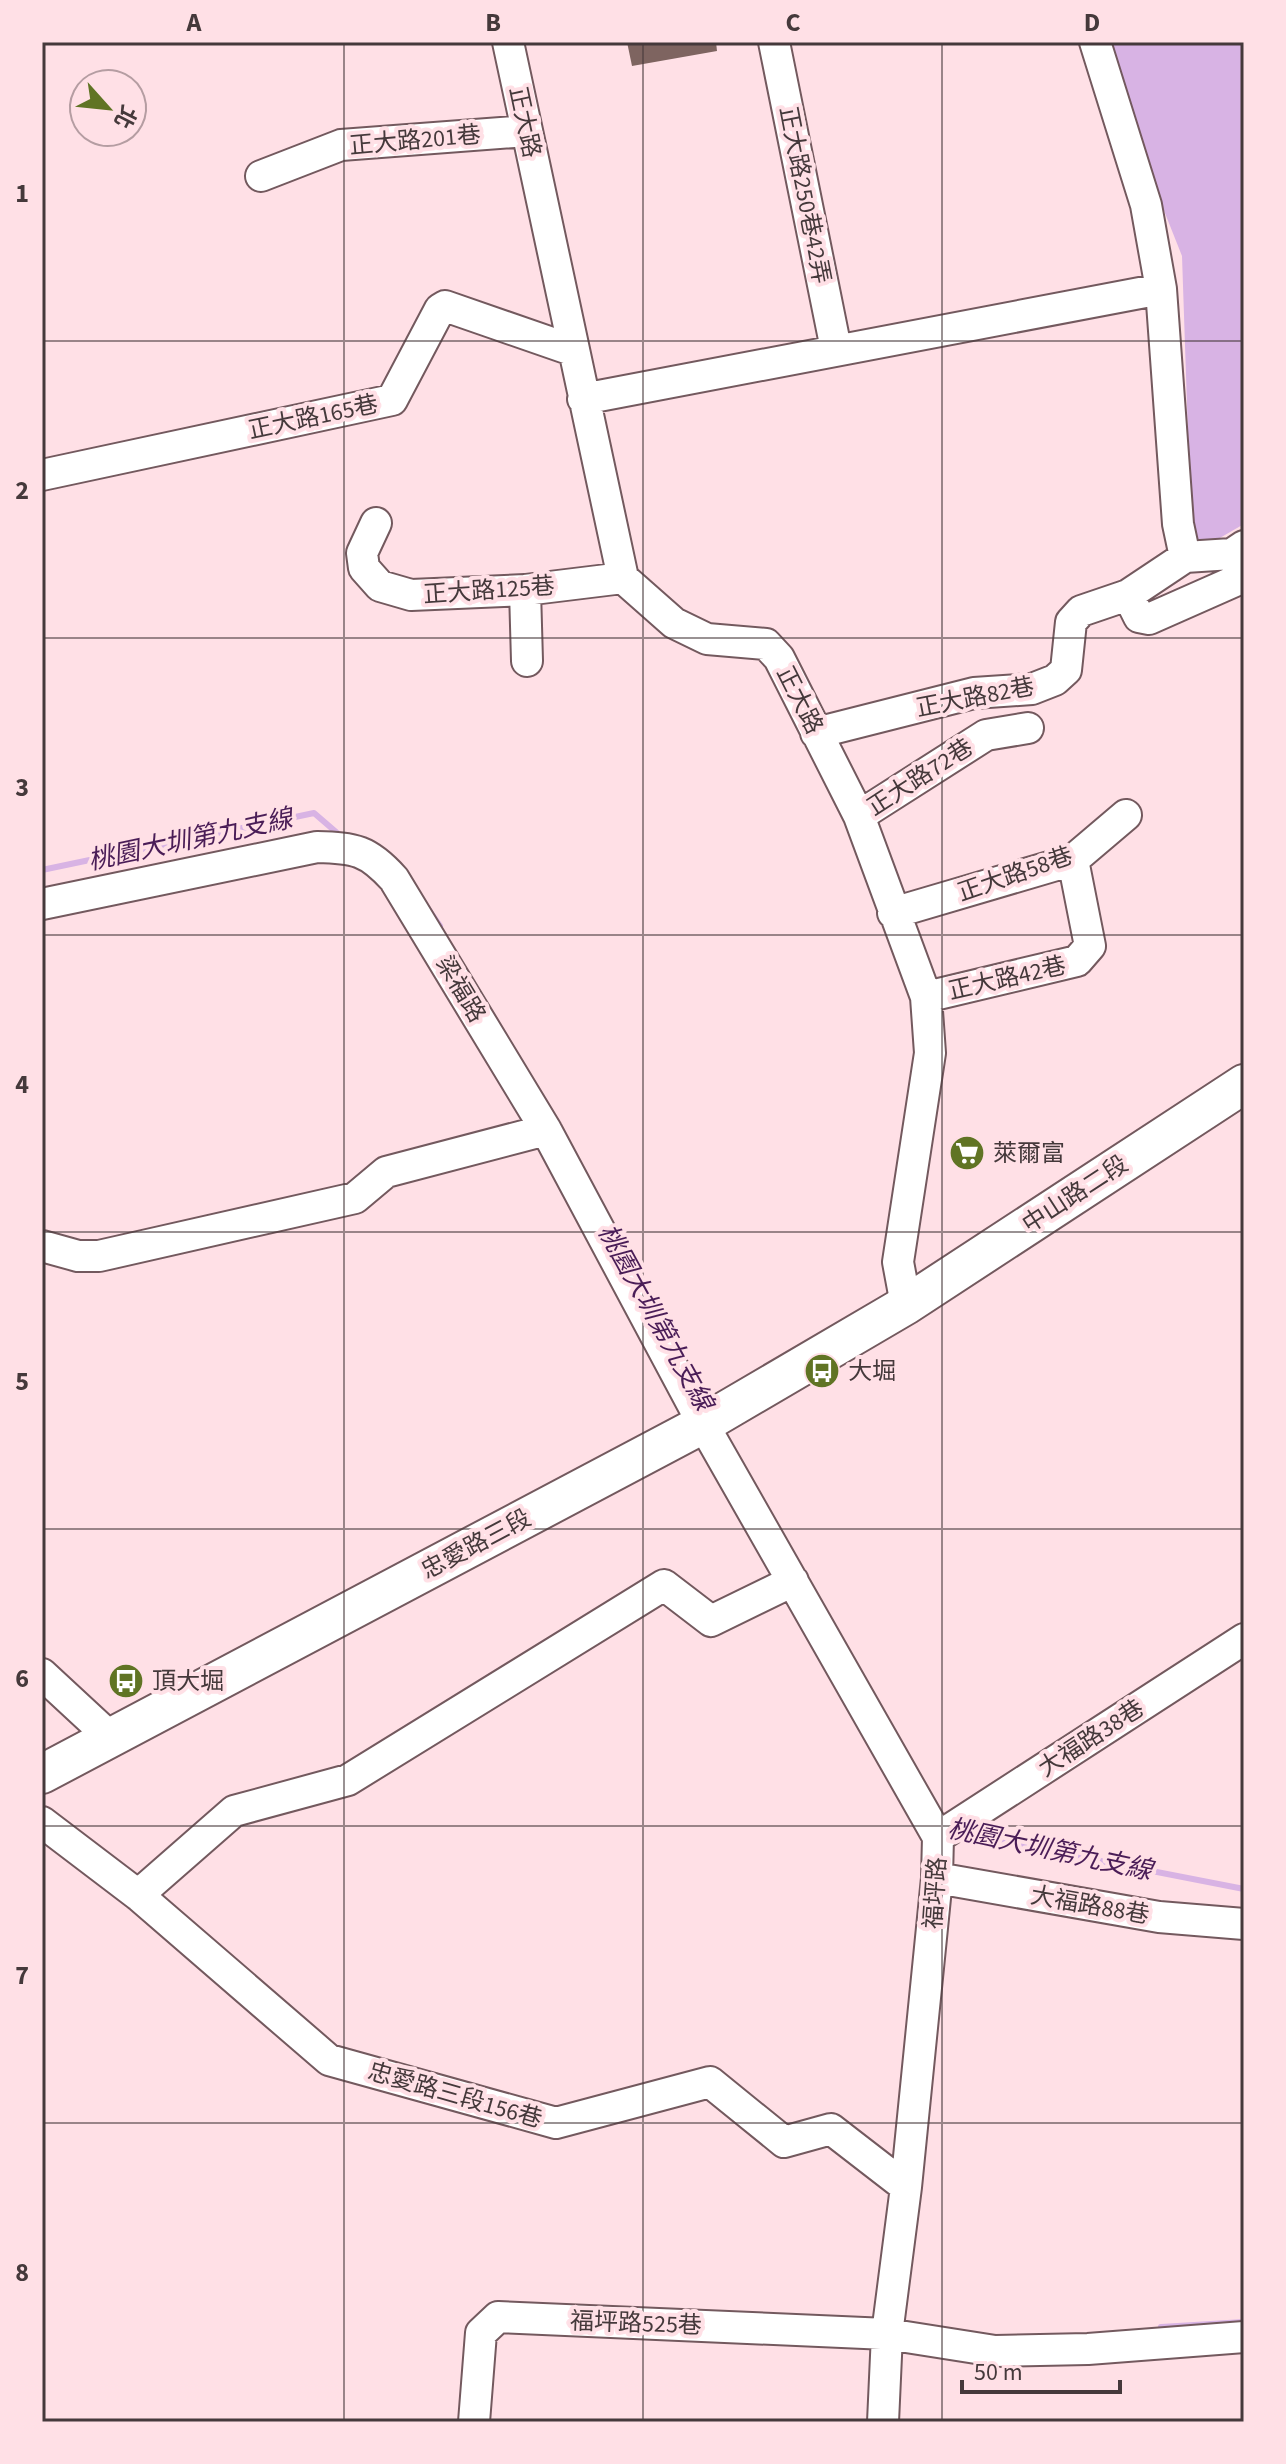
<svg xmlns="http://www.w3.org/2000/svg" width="1286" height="2464" viewBox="0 0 1286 2464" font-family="'Source Sans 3','Noto Sans TC',sans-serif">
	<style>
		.water { fill: #d8b3e4 }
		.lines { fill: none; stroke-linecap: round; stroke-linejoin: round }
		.stream { stroke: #d8b3e4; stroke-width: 6 }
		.building { fill: #7e6460 }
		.minor-casing { stroke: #73595e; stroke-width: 34 }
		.major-casing { stroke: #73595e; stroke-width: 42 }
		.minor { stroke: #fff; stroke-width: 30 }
		.major { stroke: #fff; stroke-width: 38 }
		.grid { fill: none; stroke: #45393b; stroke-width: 2; stroke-opacity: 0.55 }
		.labels { text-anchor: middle; stroke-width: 8; stroke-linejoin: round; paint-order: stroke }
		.street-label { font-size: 24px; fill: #45393b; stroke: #ffe0e6 }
		.poi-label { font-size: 24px; fill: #45393b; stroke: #ffe0e6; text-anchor: start }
		.water-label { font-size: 26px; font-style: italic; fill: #4a1d57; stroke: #ffe0e6 }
		.neatline { fill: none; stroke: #45393b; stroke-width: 3 }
		.grid-label { font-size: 26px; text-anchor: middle; font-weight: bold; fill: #45393b }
	</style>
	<rect width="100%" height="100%" fill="#ffe0e6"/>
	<!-- water -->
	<path class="water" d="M1097,42H1244V524L1192,554L1182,256Z"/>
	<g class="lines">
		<!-- stream -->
		<path class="stream" d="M42,870L314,813L343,838
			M426,906L440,926
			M962,1834L1244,1889
			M1161,2327L1244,2322"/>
	</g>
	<!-- building -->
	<path class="building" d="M627,42H716L717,51L632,66Z"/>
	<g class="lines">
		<defs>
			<path id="minor" d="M508,42L623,578L674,623L707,639L766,644L779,658L859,816L926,997L930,1053L898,1262L906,1305
				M774,42L836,349
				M1095,42L1146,205L1161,289L1178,524L1185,557
				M261,176L341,145L527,131
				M583,399L1161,289
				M42,475L392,400L440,309L445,306L572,350
				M376,523L362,553L364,568L380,586L411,595L525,590L623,578
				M525,590L527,661
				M1128,595L1139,617L1149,619L1244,577
				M816,733L974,693L1032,689L1055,680L1066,670L1071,622L1081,611L1128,595L1185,557L1232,554L1244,546
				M859,816L986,735L1028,728
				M42,904L317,847C355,848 368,850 394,879L546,1130L703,1424L938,1837L937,1878L906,2187L887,2334L883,2422
				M893,913L1073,860L1126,815
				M926,997L1077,961L1090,946L1073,860
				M42,1246L78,1256H99L355,1198L386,1172L546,1130
				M42,1674L110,1737
				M42,1822L138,1895L329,2060L556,2123L710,2082L784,2142L831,2129L906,2187
				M938,1837L1244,1639
				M937,1878L1159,1917L1244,1924
				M138,1895L234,1811L348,1780L664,1585L711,1621L793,1581
				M474,2422L481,2333L498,2317L887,2334L995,2351L1088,2349L1244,2337"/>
			<path id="major" d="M42,1774L703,1424L906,1305L1244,1084"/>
		</defs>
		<!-- minor casing -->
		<use href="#minor" class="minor-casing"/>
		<!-- major casing -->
		<use href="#major" class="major-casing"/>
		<!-- minor -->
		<use href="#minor" class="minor"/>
		<!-- major -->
		<use href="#major" class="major"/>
	</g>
	<!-- grid -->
	<path class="grid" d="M344,42V2422M643,42V2422M942,42V2422M42,341H1244M42,638H1244M42,935H1244M42,1232H1244M42,1529H1244M42,1826H1244M42,2123H1244"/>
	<!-- icons -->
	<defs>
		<symbol id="supermarket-disc" viewBox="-11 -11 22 22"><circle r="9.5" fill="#607424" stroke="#ffe0e6"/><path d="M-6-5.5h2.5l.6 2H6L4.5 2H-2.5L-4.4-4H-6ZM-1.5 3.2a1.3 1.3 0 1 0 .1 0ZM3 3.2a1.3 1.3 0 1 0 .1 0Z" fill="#fff"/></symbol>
		<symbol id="bus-disc" viewBox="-11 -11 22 22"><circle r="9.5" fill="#607424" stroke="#ffe0e6"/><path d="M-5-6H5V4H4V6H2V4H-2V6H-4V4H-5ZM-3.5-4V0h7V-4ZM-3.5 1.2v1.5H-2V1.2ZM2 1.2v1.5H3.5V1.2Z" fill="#fff"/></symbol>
	</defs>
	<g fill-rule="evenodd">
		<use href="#supermarket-disc" x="947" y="1133" width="40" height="40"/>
		<use href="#bus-disc" x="802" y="1351" width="40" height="40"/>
		<use href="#bus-disc" x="106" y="1661" width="40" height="40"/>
	</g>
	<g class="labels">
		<!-- street labels -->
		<g class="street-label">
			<text transform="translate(525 122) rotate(78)" y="8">正大路</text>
			<text transform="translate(415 140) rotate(-5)" y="8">正大路201巷</text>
			<text transform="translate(805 195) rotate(79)" y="8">正大路250巷42弄</text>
			<text transform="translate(313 417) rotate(-12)" y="8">正大路165巷</text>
			<text transform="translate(489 590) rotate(-4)" y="8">正大路125巷</text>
			<text transform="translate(975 697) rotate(-11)" y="8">正大路82巷</text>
			<text transform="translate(800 700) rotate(63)" y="8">正大路</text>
			<text transform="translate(920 777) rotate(-33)" y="8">正大路72巷</text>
			<text transform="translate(1015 874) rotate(-19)" y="8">正大路58巷</text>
			<text transform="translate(1007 978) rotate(-13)" y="8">正大路42巷</text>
			<text transform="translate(461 989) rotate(59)" y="8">梁福路</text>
			<text transform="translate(1075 1194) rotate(-33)" y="8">中山路二段</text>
			<text transform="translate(476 1544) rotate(-28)" y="8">忠愛路三段</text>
			<text transform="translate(1091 1738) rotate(-33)" y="8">大福路38巷</text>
			<text transform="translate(935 1893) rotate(-86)" y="8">福坪路</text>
			<text transform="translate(1090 1905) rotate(10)" y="8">大福路88巷</text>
			<text transform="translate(455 2095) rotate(16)" y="8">忠愛路三段156巷</text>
			<text transform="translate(636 2323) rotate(2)" y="8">福坪路525巷</text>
		</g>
		<!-- poi labels -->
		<g class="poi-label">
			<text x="993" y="1161">萊爾富</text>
			<text x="848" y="1379">大堀</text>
			<text x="152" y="1689">頂大堀</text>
		</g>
		<!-- water labels -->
		<g class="water-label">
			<text transform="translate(190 839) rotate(-12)" y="9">桃園大圳第九支線</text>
			<text transform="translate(656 1317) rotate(61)" y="9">桃園大圳第九支線</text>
			<text transform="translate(1050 1849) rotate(12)" y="9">桃園大圳第九支線</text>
		</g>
	</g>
	<!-- border -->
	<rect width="1286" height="2464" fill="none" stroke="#ffe0e6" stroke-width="88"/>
	<!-- north arrow -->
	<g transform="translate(108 108) rotate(117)"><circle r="38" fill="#ffe0e6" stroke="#b59da2" stroke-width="2"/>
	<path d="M0-6L14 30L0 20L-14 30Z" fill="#607424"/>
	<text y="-12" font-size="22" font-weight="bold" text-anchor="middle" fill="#45393b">北</text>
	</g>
	<!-- scale -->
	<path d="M962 2380v12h158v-12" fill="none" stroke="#45393b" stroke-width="4"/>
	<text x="974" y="2380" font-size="24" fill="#45393b" stroke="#ffe0e6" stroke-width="6" paint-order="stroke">50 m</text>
	<rect x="44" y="44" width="1198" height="2376" class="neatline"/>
	<g class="grid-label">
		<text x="194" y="31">A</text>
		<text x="493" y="31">B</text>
		<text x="793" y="31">C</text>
		<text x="1092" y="31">D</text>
		<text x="22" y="202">1</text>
		<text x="22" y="499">2</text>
		<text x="22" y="796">3</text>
		<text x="22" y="1093">4</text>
		<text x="22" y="1390">5</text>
		<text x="22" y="1687">6</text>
		<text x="22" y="1984">7</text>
		<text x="22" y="2281">8</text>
	</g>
</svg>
